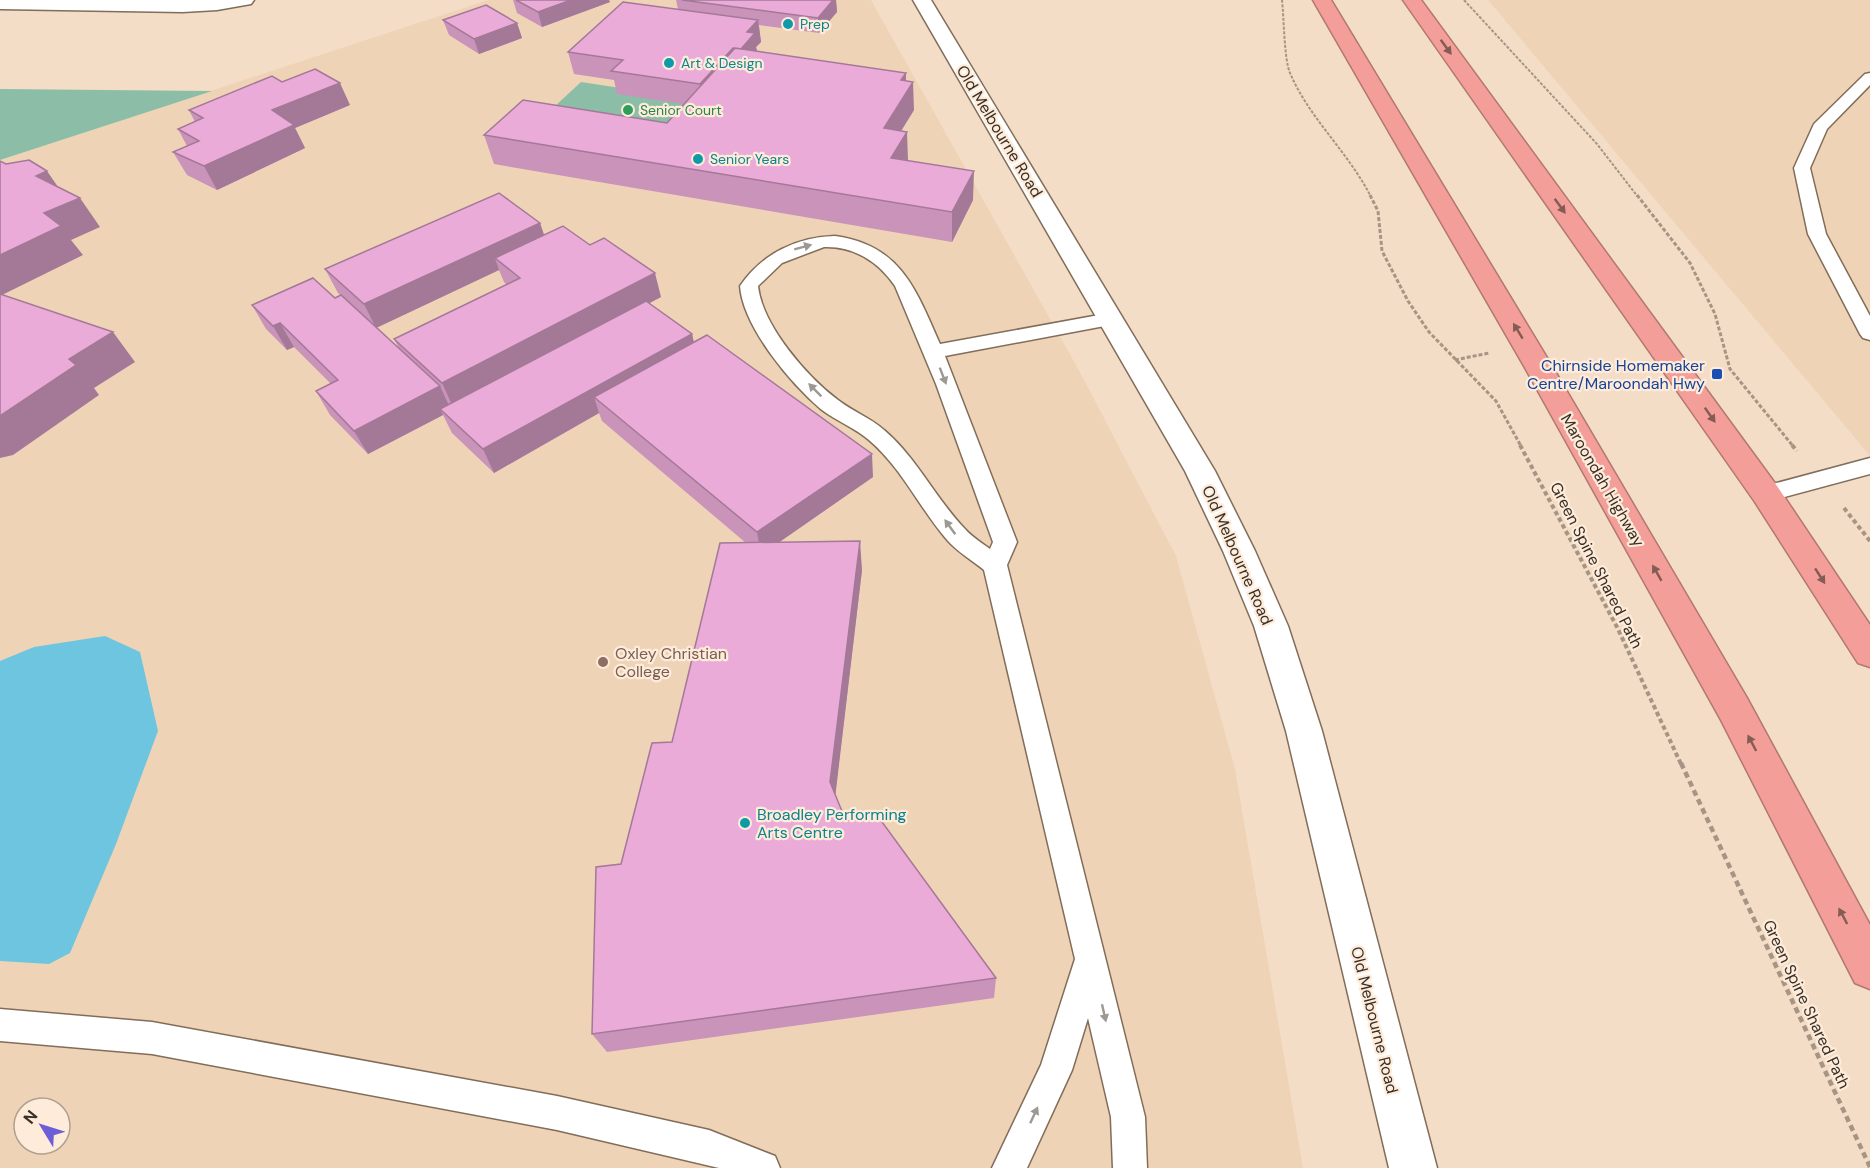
<svg xmlns="http://www.w3.org/2000/svg" width="1870" height="1168" viewBox="0 0 1870 1168" font-family="'DM Sans',sans-serif">
	<style>
		.built { fill: #efd3b6; fill-rule: evenodd }
		.green { fill: #8cbea7 }
		.water { fill: #6ec5e0 }
		.lines { fill: none; stroke-linecap: round; stroke-linejoin: round }
		.lane-casing { stroke: #816d59; stroke-width: 3 }
		.street-casing { stroke: #816d59; stroke-width: 3 }
		.highway-casing { stroke: #b27870; stroke-width: 3 }
		.path-far3 { stroke: #a69584; stroke-width: 2; stroke-dasharray: 3 1.5; stroke-linecap: butt }
		.path-far2 { stroke: #a69584; stroke-width: 3; stroke-dasharray: 4 2; stroke-linecap: butt }
		.path-far1 { stroke: #a69584; stroke-width: 4; stroke-dasharray: 4.5 3; stroke-linecap: butt }
		.path { stroke: #a69584; stroke-width: 4.5; stroke-dasharray: 6 4; stroke-linecap: butt }
		.lane { fill: #fff; fill-rule: evenodd }
		.street { fill: #fff; fill-rule: evenodd }
		.highway { fill: #f39e98; fill-rule: evenodd }
		.wall { fill: #c993ba; fill-rule: evenodd }
		.shaded-wall { fill: #a47897 }
		.building { fill: #eaabd8; stroke: #a47897; stroke-width: 1.5 }
		.oneway { fill: #835c54 }
		.oneway2 { fill: #9c9893 }
		.culture-dot { fill: #0f9aa8; stroke: #feebd9; stroke-width: 2 }
		.leisure-dot { fill: #2e9e5b; stroke: #feebd9; stroke-width: 2 }
		.transit-dot { fill: #1a4fb4; stroke: #feebd9; stroke-width: 2 }
		.education-dot { fill: #8d6e63; stroke: #feebd9; stroke-width: 2 }
		.labels { text-anchor: middle; stroke-width: 4.5; stroke-linejoin: round; paint-order: stroke }
		.far-culture-label { font-size: 14px; fill: #0d838f; stroke: #feebd9; text-anchor: start }
		.far-leisure-label { font-size: 14px; fill: #27864d; stroke: #feebd9; text-anchor: start }
		.street-label { font-size: 16px; fill: #383027; stroke: #feebd9 }
		.transit-label { font-size: 16px; fill: #164399; stroke: #feebd9; text-anchor: end }
		.education-label { font-size: 16px; fill: #785e54; stroke: #feebd9; text-anchor: start }
		.culture-label { font-size: 16px; fill: #0d838f; stroke: #feebd9; text-anchor: start }
	</style>
	<rect width="100%" height="100%" fill="#f4ddc6"/>
	<!-- built -->
	<path class="built" d="M488,0H871L1081,374L1176,556L1235,769L1303,1168H0V160ZM24,1108H60V1144H24Z
		M1488,0H1870V456Z"/>
	<!-- green -->
	<path class="green" d="M581,82L712,102L678,140L541,119Z
		M0,89L212,91L0,160Z"/>
	<!-- water -->
	<path class="water" d="M105,636L140,652L158,731L116,844L70,953L49,964L0,961V661L34,647Z"/>
	<g class="lines">
		<defs>
			<path id="lane" d="M1870,73V85L1827,129L1810,168L1826,234L1870,316V340L1863,338L1860,334L1808,234L1794,168L1814,124L1865,74Z
				M835,236C901,245 916,290 940,344L1110,313L1120,319L1110,325L945,356L1017,542L1007,565L1145,1117L1147,1168H1113L1111,1117L1088,1018L1072,1070L1027,1168H992L1041,1065L1075,959L984,570C973,561 958,552 948,541C920,509 902,468 869,440C855,428 837,421 822,410C791,384 743,327 740,286C762,254 796,237 835,236ZM824,247C853,246 878,261 895,286L936,384L993,542L990,549C982,543 972,537 965,529C935,498 917,458 884,430C871,418 852,411 838,400C807,377 762,325 758,286L782,263Z
				M1870,458V474L1766,502L1758,500L1755,494L1758,488Z
				M0,1009L152,1022L557,1096L709,1130L775,1156L780,1168H719L557,1130L152,1054L0,1041Z"/>
			<path id="street" d="M0,0H254L251,4L217,10L183,12L0,9Z
				M913,0H931L1215,471L1255,551L1288,626L1322,731L1437,1168H1389L1286,731L1254,626L1223,551L1185,471Z"/>
			<path id="highway" d="M1313,0H1331L1552,366L1747,698L1870,925V989L1855,983L1721,720L1524,366Z
				M1403,0H1421L1777,486L1870,625V667L1858,663L1755,502Z"/>
		</defs>
		<!-- lane casing -->
		<use href="#lane" class="lane-casing"/>
		<!-- street casing -->
		<use href="#street" class="street-casing"/>
		<!-- highway casing -->
		<use href="#highway" class="highway-casing"/>
		<!-- path-far3 -->
		<path class="path-far3" d="M1282,0C1284,18 1284,59 1290,73C1309,118 1349,153 1371,197
			M1464,0L1597,144L1638,197"/>
		<!-- path-far2 -->
		<path class="path-far2" d="M1370,195L1378,211L1382,251L1408,301L1429,332L1496,401L1521,446
			M1637,195L1690,263L1715,314L1730,369L1793,446
			M1455,360L1489,353"/>
		<!-- path-far1 -->
		<path class="path-far1" d="M1520,445L1617,627L1681,764
			M1792,445L1797,451
			M1844,508L1870,541"/>
		<!-- path -->
		<path class="path" d="M1681,763L1870,1167"/>
		<!-- lane -->
		<use href="#lane" class="lane"/>
		<!-- street -->
		<use href="#street" class="street"/>
		<!-- highway -->
		<use href="#highway" class="highway"/>
	</g>
	<!-- wall -->
	<path class="wall" d="M513,0H609L610,2L542,27L517,13Z
		M676,0H836L837,12L819,33L759,25L761,42L756,47L757,51L906,81L914,110L901,131L908,161L973,200L952,242L494,164L484,135L667,123L684,104L617,94L614,80L574,74L568,52L678,9Z
		M443,20L517,23L522,38L479,54L449,35Z
		M350,105L295,128L305,148L217,190L187,175L173,152L187,146L178,129L195,122L189,110Z
		M540,223L544,235L661,297L649,303L692,334L694,342L873,477L779,542L862,570L835,795L846,821L996,978L994,998L607,1052L592,1034L621,864L672,742L746,543L602,421L599,413L494,473L452,433L443,415L368,454L330,415L316,391L331,384L294,347L287,350L266,329L252,305L335,298L341,296L338,293L325,269ZM499,270L504,282L507,285L394,339L400,350L376,328Z"/>
	<!-- shaded-wall -->
	<path class="shaded-wall" d="M571,0H609L610,2L542,27L538,12Z
		M833,0H836L837,12L819,33L818,18Z
		M758,20L761,42L756,47L758,55L741,49L747,32Z
		M517,23L522,38L479,54L474,39Z
		M733,48L736,70L704,107L700,84Z
		M906,73V93L913,82L914,110L885,157L884,128L901,80Z
		M340,83L350,105L295,128L305,148L217,190L204,166L272,110Z
		M907,132L908,160L891,158Z
		M47,171L67,200L36,176Z
		M974,171L973,200L952,242V212Z
		M80,198L100,227L71,240L83,255L0,296V255L44,213Z
		M540,223L548,247L495,258L499,270L376,328L364,304Z
		M655,273L661,297L453,407L442,383Z
		M280,323L294,347L287,350L273,326Z
		M113,332L135,362L94,388L99,395L13,455L0,458V416L69,359Z
		M692,334L697,358L594,397L599,413L494,473L483,449Z
		M440,386L451,410L440,409L443,415L368,454L354,431Z
		M872,454L873,477L761,555L757,532Z
		M860,541L862,570L834,807L830,782Z"/>
	<!-- building -->
	<path class="building" d="M516,0H571L538,12Z
		M682,0H833L818,18Z
		M623,2L758,20L747,32L755,33L741,49L733,48L700,84L611,71L623,60L568,52Z
		M486,5L517,23L474,39L443,20Z
		M735,48L906,73L901,80L913,82L884,128L907,132L891,158L974,171L952,212L484,135L523,100L667,123Z
		M315,69L340,83L272,110L294,125L204,166L173,152L199,141L178,129L203,118L189,110L272,76L282,82Z
		M29,160L47,171L36,176L80,198L44,213L61,226L0,255V161L6,164Z
		M499,193L540,223L364,304L325,269Z
		M563,226L590,245L604,238L655,273L442,383L394,339L520,278L495,258Z
		M313,278L335,298L341,295L440,386L354,431L316,391L338,380L280,323L273,326L252,305Z
		M0,294L113,332L69,359L76,365L0,416Z
		M646,301L692,334L483,449L440,409Z
		M707,335L872,454L757,532L594,397Z
		M860,541L830,782L846,821L877,815L996,978L592,1034L596,867L621,864L652,743L672,742L720,543Z"/>
	<!-- one-way arrows -->
	<defs><path id="oneway-solid" d="M-6-.8H1V-3.2L6.5 0L1 3.2V.8H-6Z" transform="scale(1.5)"/></defs>
	<g class="oneway">
		<use href="#oneway-solid" transform="translate(1446 47) rotate(54)"/>
		<use href="#oneway-solid" transform="translate(1560 206) rotate(54)"/>
		<use href="#oneway-solid" transform="translate(1518 331) rotate(-121)"/>
		<use href="#oneway-solid" transform="translate(1710 415) rotate(55)"/>
		<use href="#oneway-solid" transform="translate(1657 573) rotate(-120)"/>
		<use href="#oneway-solid" transform="translate(1820 576) rotate(57)"/>
		<use href="#oneway-solid" transform="translate(1752 743) rotate(-118)"/>
		<use href="#oneway-solid" transform="translate(1843 916) rotate(-118)"/>
	</g>
	<g class="oneway2">
		<use href="#oneway-solid" transform="translate(803 247) rotate(-15)"/>
		<use href="#oneway-solid" transform="translate(943 376) rotate(69)"/>
		<use href="#oneway-solid" transform="translate(815 390) rotate(-135)"/>
		<use href="#oneway-solid" transform="translate(950 527) rotate(-126)"/>
		<use href="#oneway-solid" transform="translate(1104 1013) rotate(77)"/>
		<use href="#oneway-solid" transform="translate(1034 1115) rotate(-65)"/>
	</g>
	<!-- markers -->
	<g class="culture-dot">
		<circle cx="788" cy="24" r="6"/>
		<circle cx="669" cy="63" r="6"/>
		<circle cx="698" cy="159" r="6"/>
		<circle cx="745" cy="823" r="6"/>
	</g>
	<circle class="leisure-dot" cx="628" cy="110" r="6"/>
	<rect class="transit-dot" x="1711" y="368" width="12" height="12" rx="3"/>
	<circle class="education-dot" cx="603" cy="662" r="6"/>
	<g class="labels">
		<!-- far-culture labels -->
		<g class="far-culture-label">
			<text x="800" y="29">Prep</text>
			<text x="681" y="68">Art &amp; Design</text>
			<text x="710" y="164">Senior Years</text>
		</g>
		<!-- far-leisure labels -->
		<g class="far-leisure-label">
			<text x="640" y="115">Senior Court</text>
		</g>
		<!-- street labels -->
		<g class="street-label">
			<text transform="translate(1000 131) rotate(59)" y="6">Old Melbourne Road</text>
			<text transform="translate(1603 480) rotate(60)" y="6">Maroondah Highway</text>
			<text transform="translate(1238 555) rotate(66)" y="6">Old Melbourne Road</text>
			<text transform="translate(1597 565) rotate(63)" y="6">Green Spine Shared Path</text>
			<text transform="translate(1807 1004) rotate(65)" y="6">Green Spine Shared Path</text>
			<text transform="translate(1375 1020) rotate(76)" y="6">Old Melbourne Road</text>
		</g>
		<!-- transit labels -->
		<g class="transit-label">
			<text x="1705" y="371">Chirnside Homemaker<tspan x="1705" dy="18">Centre/Maroondah Hwy</tspan></text>
		</g>
		<!-- education labels -->
		<g class="education-label">
			<text x="615" y="659">Oxley Christian<tspan x="615" dy="18">College</tspan></text>
		</g>
		<!-- culture labels -->
		<g class="culture-label">
			<text x="757" y="820">Broadley Performing<tspan x="757" dy="18">Arts Centre</tspan></text>
		</g>
	</g>
	<!-- north arrow -->
	<g transform="translate(42 1126) rotate(308)"><circle r="28" fill="#feebd9" stroke="#afa092" stroke-width="1.5"/>
	<path d="M0-4.5L10 22L0 15L-10 22Z" fill="#6d5ed8"/>
	<text y="-9" font-size="16" font-weight="bold" text-anchor="middle" fill="#383027">N</text>
	</g>
</svg>
